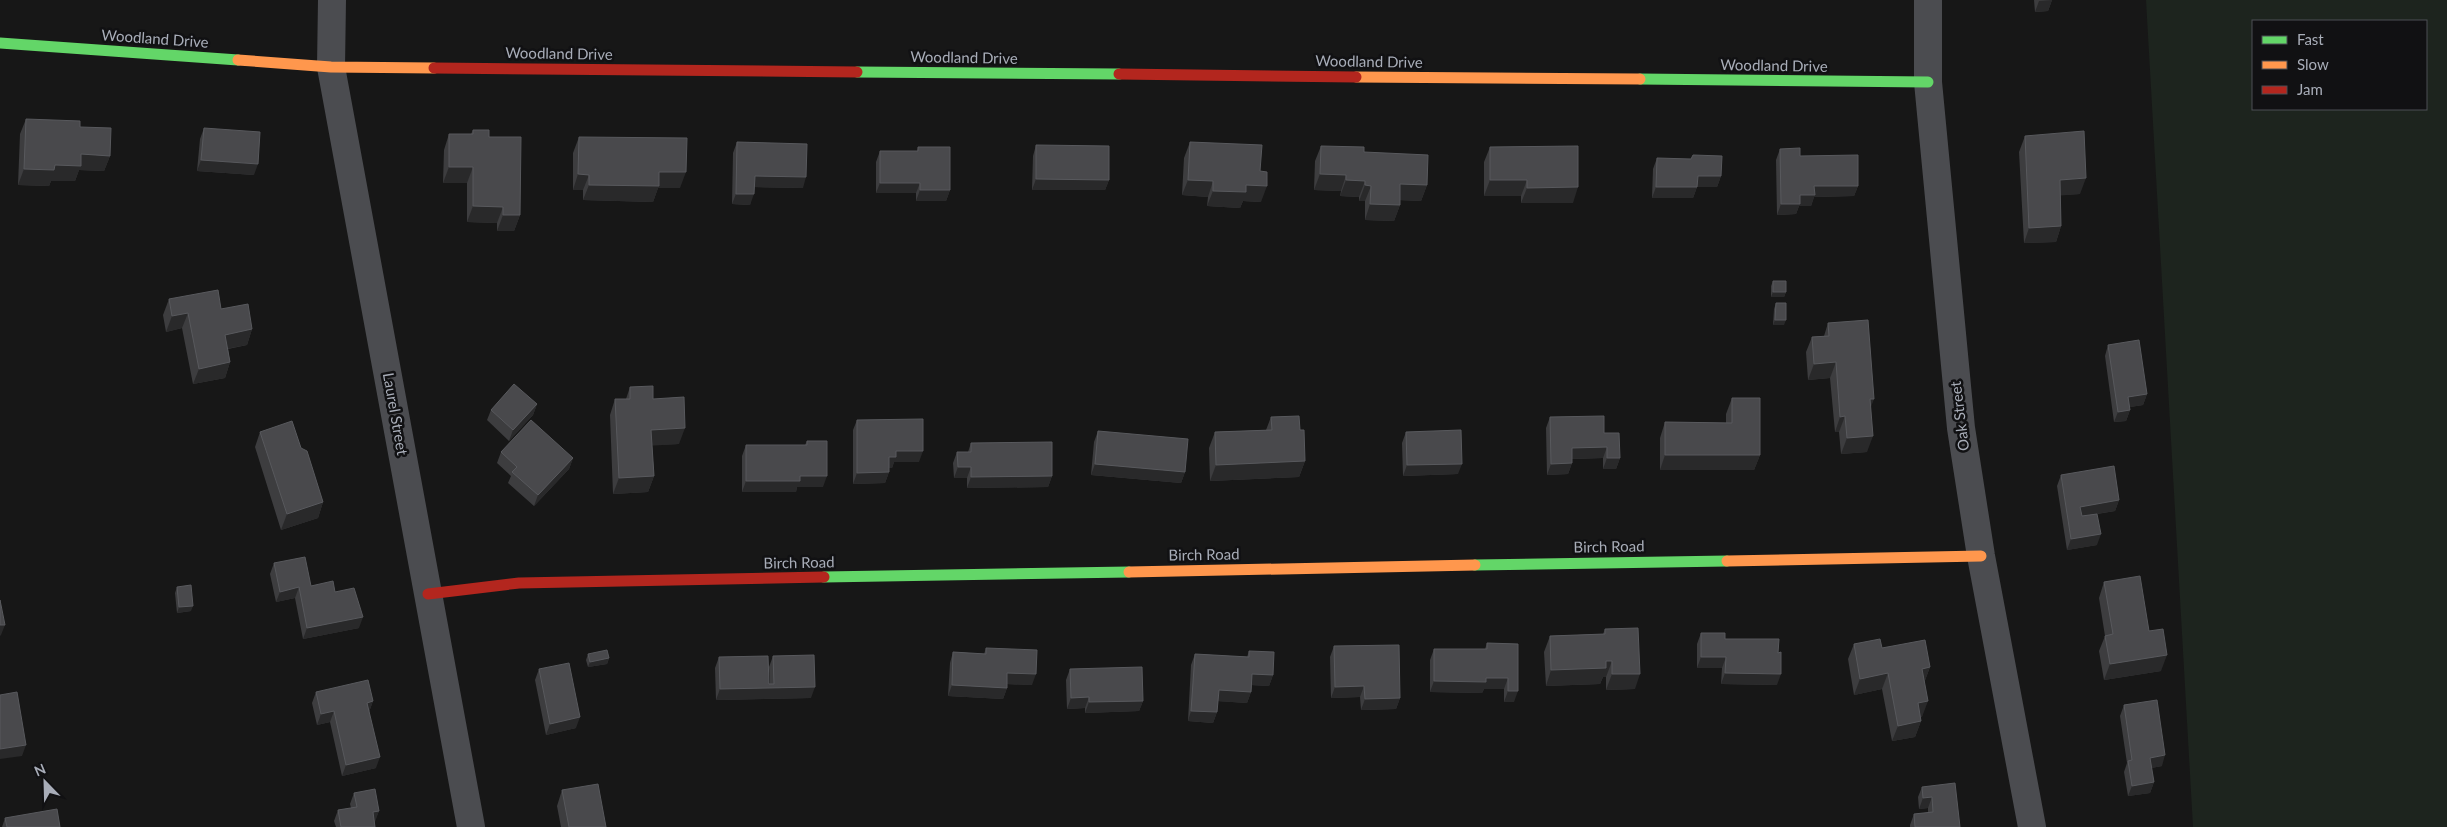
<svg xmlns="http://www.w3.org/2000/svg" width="2447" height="827" viewBox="0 0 2447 827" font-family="Lato,sans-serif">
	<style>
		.green { fill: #1d241e; fill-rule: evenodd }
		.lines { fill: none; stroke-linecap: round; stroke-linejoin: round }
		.street { stroke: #4b4c50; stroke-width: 28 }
		.fast { stroke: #63d668; stroke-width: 11 }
		.slow { stroke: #ff974d; stroke-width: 11 }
		.jam { stroke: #b3261e; stroke-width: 11 }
		.wall { fill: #3d3d3f }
		.shaded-wall { fill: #29292a }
		.building { fill: #49494c; stroke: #58595d }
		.labels { text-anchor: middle; stroke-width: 5; stroke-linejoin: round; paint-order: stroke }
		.street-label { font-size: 15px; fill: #a8adb8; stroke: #111113 }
	</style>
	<rect width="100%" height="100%" fill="#171717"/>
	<!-- green -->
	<path class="green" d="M2146,0H2447V827H2193ZM2253,21H2426V109H2253Z"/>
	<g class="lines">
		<!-- street -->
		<path class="street" d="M332,0L331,67L471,827
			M1928,0V82L1961,428L1981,556L2032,827"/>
		<!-- fast -->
		<path class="fast" d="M0,43L238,60
			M857,72L1119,74
			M1640,79L1928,82
			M1475,565L1727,561
			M824,577L1129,572"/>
		<!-- slow -->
		<path class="slow" d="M238,60L331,67L434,68
			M1356,77L1640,79
			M1727,561L1981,556
			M1129,572L1475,565"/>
		<!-- jam -->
		<path class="jam" d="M434,68L857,72
			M1119,74L1356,77
			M428,594L519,583L824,577"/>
	</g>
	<!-- wall -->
	<path class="wall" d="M2034,0H2052L2048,11L2035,12Z
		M26,119L80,127L110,156L104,171L79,170L75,181H51L49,186L18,185L20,134Z
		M204,128L254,175L197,171L200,139Z
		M473,130L489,137L520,215L514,231H497V223L467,222V183H443L444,150L449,134H471Z
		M2025,136L2080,194L2060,195L2061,226L2056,242L2024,243L2019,152Z
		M579,137L680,188H658L653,202L583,200V190H573V153Z
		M737,142L803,188L754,187L750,205L732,204L733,153Z
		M1190,142L1260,171L1261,202L1243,201L1240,208L1207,206L1208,197L1182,195L1184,158Z
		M1036,145L1109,180L1105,190H1032L1033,156Z
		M1321,146L1364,152L1427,185L1421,201L1400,200V205L1394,221L1365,220V201H1359V197L1340,196L1341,191L1314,190L1315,161Z
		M918,147L950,190L946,201H916V193H876V162L880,151H917Z
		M1490,147L1573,203H1521V196H1484V162Z
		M1780,149L1800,156L1858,186L1854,196L1814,197L1811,206H1799L1796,214L1777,215L1776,160Z
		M1657,158L1721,176L1717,187H1697L1693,198H1652L1653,169Z
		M1773,281L1786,292L1784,297H1771V286Z
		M169,299L221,309L252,329L247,345L228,349L230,362L225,378L193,384L182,328L166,332L163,315Z
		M1776,303L1784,325H1773L1774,309Z
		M1828,323L1871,408L1867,452L1841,454L1839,432H1835L1830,378L1808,380L1806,352L1812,337L1824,336Z
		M2108,345L2147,394L2143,405L2130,407V410L2126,421L2114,422L2105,356Z
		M630,387L653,399L679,444L652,445L654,476L648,492L613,494L610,415L615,399H626Z
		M1732,398L1760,455L1754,470H1660V438L1665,422L1726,423V414Z
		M537,404L533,415L509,441L487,420L491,410Z
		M1271,417L1300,430L1305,461L1299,477L1210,481L1209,448L1215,432L1266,430Z
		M1550,417L1604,433L1620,458L1616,469H1603V458L1572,459V463L1568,474L1547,475L1546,428Z
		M857,420L919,462H894L892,468H889V472L885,483L853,484V430Z
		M1098,431L1185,472L1181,483L1091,475L1094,442Z
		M260,432L301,448L323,502L318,518L281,530L255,447Z
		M1406,432L1458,474L1403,476L1402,443Z
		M807,441L823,487H797L796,492H742V456L746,445H805Z
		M971,443L1052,476L1048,487L967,488V478H954L953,463L957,452H968Z
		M501,452L573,458L569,469L534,506L508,483L511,476L497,463Z
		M2061,475L2119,500L2115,511L2097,514V545L2067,550L2057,486Z
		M274,563L311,586L335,592L359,628L303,639L295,598L276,602L270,574Z
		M2104,582L2149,631L2161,671L2104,680L2099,651L2105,636L2099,598Z
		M177,587L191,611L177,613L175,593Z
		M1605,629L1635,689L1606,690V677H1603L1600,684L1546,686L1544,652L1550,636L1603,634Z
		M1701,633L1725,639L1777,685L1721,684L1722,668H1697V644Z
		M1487,643L1518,644L1514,702H1504V689H1484L1482,693L1430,692V660L1434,649H1485Z
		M1854,644L1882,648L1930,667L1924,683L1922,717H1920L1921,721L1915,737L1892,741L1882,689L1854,695L1848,659Z
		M1334,646L1400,698L1396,709L1361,710L1360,697L1331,698L1330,657Z
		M986,648L1032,685L1007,684V688L1003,699L948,696L950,663L953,652L984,654Z
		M1249,651L1273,675L1269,686L1252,685L1251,692L1247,703L1218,701L1217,712L1213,723L1188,721L1191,665L1195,654L1247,657Z
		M588,654L609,658L607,664L588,667L586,660Z
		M773,656L811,698L716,700L715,668L719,657L770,684L769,667Z
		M539,669L576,728L546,735L535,680Z
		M1070,669L1143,701L1139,711L1085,713V708L1067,709L1066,680Z
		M316,692L373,701L369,712L376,768L342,776L330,722L317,725L312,703Z
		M2124,705L2162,766L2151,768L2154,782L2150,793L2128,796L2124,772L2127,763L2120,716Z
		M1922,787L1960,827H1910V825L1914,814L1928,813V808L1919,809L1918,797Z
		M562,790L606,827H561L557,806Z
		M354,793L379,811L374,822L375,827H336L334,821L338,810L351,808L350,804Z
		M5,818L60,827H2Z"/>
	<!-- shaded-wall -->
	<path class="shaded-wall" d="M2052,0L2048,11L2035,12L2039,1Z
		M81,154L110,156L104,171L79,170L75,181H51L49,186L18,185L24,169L55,165Z
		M201,160L258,164L254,175L197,171Z
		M449,167H473L467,183H443Z
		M659,172H686L680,188H658L653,202L583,200L589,185Z
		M578,174L589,175L583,190H573Z
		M1320,174L1346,175L1341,191L1314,190Z
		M755,176L806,177L803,188L751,187Z
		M1698,176H1721L1717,187H1694Z
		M2086,178L2080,194L2054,196L2060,180Z
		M1036,179L1109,180L1105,190H1032Z
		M1188,180L1213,181L1208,197L1182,195Z
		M1346,180L1365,181L1359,197L1340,196Z
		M1490,180H1527L1521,196H1484Z
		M880,183H920L916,193H876Z
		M1400,184L1427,185L1421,201L1395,200Z
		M1246,185L1267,186L1261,202L1243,201L1240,208L1207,206L1213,191Z
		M1365,185L1371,186L1365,201H1359Z
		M1814,186H1858L1854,196L1814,197L1811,206H1799L1796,214L1777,215L1781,204Z
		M1578,187L1573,203H1521L1527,188Z
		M1656,187H1697L1693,198H1652Z
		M920,190H950L946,201H916Z
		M736,194H754L750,205L732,204Z
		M1370,204L1400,205L1394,221L1365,220Z
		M473,206L503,207L497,223L467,222Z
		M503,215H520L514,231H497Z
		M2061,226L2056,242L2024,243L2029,228Z
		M1773,292H1786L1784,297H1771Z
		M188,313L182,328L166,332L172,316Z
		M1775,320H1786L1784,325H1773Z
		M252,329L247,345L220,350L225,335Z
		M230,362L225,378L193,384L199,369Z
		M1836,362L1830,378L1808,380L1814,364Z
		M2147,394L2143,405L2124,408L2128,397Z
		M1870,399H1874L1868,415Z
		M537,404L533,415L509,441L513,430Z
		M2130,410L2126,421L2114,422L2118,412Z
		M1845,416L1839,432H1835L1840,417Z
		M685,428L679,444L646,446L651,430Z
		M1873,436L1867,452L1841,454L1847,438Z
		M1607,447L1603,458L1568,459L1572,448Z
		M896,451H923L919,462H894L892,468H885L889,457Z
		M1665,455H1760L1754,470H1660Z
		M573,458L569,469L534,506L538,495Z
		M1607,458H1620L1616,469H1603Z
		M1305,461L1299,477L1210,481L1216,465Z
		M1572,463L1568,474L1547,475L1551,464Z
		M1095,464L1185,472L1181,483L1091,475Z
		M1462,464L1458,474L1403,476L1407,465Z
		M958,467H971L967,478H954Z
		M889,472L885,483L853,484L857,473Z
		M654,476L648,492L613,494L619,478Z
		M800,476H827L823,487H797L796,492H742L746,481Z
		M1052,476L1048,487L967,488L971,477Z
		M2119,500L2115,511L2076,517L2080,507Z
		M323,502L318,518L281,530L287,514Z
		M2101,534L2097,545L2067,550L2071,539Z
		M299,587L295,598L276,602L280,592Z
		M193,606L191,611L177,613L179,607Z
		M363,617L359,628L303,639L307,628Z
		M0,625H5L1,635L0,636Z
		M2167,655L2161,671L2104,680L2110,664Z
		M1701,657H1726L1722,668H1697Z
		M609,658L607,664L588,667L590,662Z
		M1606,661H1612L1606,677H1603L1600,684L1546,686L1551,670Z
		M1930,667L1924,683L1922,669Z
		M1007,673L1036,674L1032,685L1003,684Z
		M1725,673L1781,674L1777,685L1721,684Z
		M1888,673L1882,689L1854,695L1860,679Z
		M1252,674L1273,675L1269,686L1248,685Z
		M1612,674H1640L1635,689L1606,690Z
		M1486,678H1508L1504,689H1484L1482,693L1430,692L1434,681Z
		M952,685L1007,688L1003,699L948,696Z
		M1364,686L1360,697L1331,698L1335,687Z
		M815,687L811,698L716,700L720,689Z
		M1219,690L1251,692L1247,703L1215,701Z
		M1508,691H1518L1514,702H1504Z
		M1089,697L1085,708L1067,709L1071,698Z
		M1400,698L1396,709L1361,710L1365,699Z
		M373,701L369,712L367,703Z
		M1143,701L1139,711L1085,713L1089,702Z
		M1928,701L1922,717L1912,719L1918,703Z
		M334,711L330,722L317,725L321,714Z
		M1191,711L1217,712L1213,723L1188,721Z
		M580,717L576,728L546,735L550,724Z
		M1921,721L1915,737L1892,741L1898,726Z
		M26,745L22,756L0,759V749Z
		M2165,755L2162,766L2146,769L2150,758Z
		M380,757L376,768L342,776L346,765Z
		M2154,782L2150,793L2128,796L2132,786Z
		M1932,797L1928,808L1919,809L1923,798Z
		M379,811L375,822L369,823L373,812Z"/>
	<!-- building -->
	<path class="building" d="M26,119L80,121V127L111,128L110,156L81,154V166L55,165L54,170L24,169Z
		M204,128L260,132L258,164L201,160Z
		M473,130H489V137H521L520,215H503V207L473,206V167H449V134H473Z
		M2084,131L2086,178L2060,180L2061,226L2029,228L2025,136Z
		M579,137L687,138L686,172H659V186L589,185V175L578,174Z
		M737,142L807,144L806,177L755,176L754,194H736Z
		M1190,142L1262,145L1260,171L1267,172V186L1246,185V192L1213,191V181L1188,180Z
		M1036,145L1109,146V180L1036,179Z
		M1321,146L1364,147V152L1428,155L1427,185L1400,184V205L1370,204L1371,186L1365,185V181L1346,180V175L1320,174Z
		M1578,146V187L1527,188V180H1490V147Z
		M918,147H950V190H920V183H880V151H918Z
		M1800,148V156L1858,155V186H1814L1815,195H1800V204H1781L1780,149Z
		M1693,155L1722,156L1721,176H1698L1697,187H1656L1657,158L1691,159Z
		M1773,281H1786V292H1773Z
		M218,290L221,309L248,304L252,329L225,335L230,362L199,369L188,313L172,316L169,299Z
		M1776,303H1786V320H1775Z
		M1868,320L1874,399H1870L1873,436L1847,438L1845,416L1840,417L1836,362L1814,364L1812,337L1829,336L1828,323Z
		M2139,340L2147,394L2128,397L2130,410L2118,412L2108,345Z
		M514,384L537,404L513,430L491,410Z
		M653,386V399L684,397L685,428L651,430L654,476L619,478L615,399H630V387Z
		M1732,398H1760V455H1665V422L1732,423Z
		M1299,416L1300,430H1304L1305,461L1216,465L1215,432L1272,430L1271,417Z
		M1604,416V433H1619L1620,458H1607V447L1572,448V463L1551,464L1550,417Z
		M923,419V451H896V457H889V472L857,473V420Z
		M531,420L573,458L538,495L512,472L517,467L501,452Z
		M292,421L301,448L307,451L323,502L287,514L260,432Z
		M1461,430L1462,464L1407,465L1406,432Z
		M1098,431L1188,439L1185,472L1095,464Z
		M807,441H827V476H800V481H746V445H807Z
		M1052,442V476L971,477V467H958L957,452H971V443Z
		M2114,466L2119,500L2080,507L2082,516L2097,514L2101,534L2071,539L2061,475Z
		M305,557L311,586L333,581L335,592L354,588L363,617L307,628L299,587L280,592L274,563Z
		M2140,576L2149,631L2163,629L2167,655L2110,664L2105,636L2113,634L2104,582Z
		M191,585L193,606L179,607L177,587Z
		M0,600L5,625H0Z
		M1638,628L1640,674H1612V661H1606V668L1551,670L1550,636L1605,634V629Z
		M1701,633H1725V639H1779L1778,653L1781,652V674L1725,673L1726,657H1701Z
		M1880,639L1882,648L1925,640L1930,667L1922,669L1928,701L1918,703L1921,721L1898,726L1888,673L1860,679L1854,644Z
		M1487,643L1518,644V691H1508V678H1486V682L1434,681V649H1487Z
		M1399,645L1400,698L1365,699L1364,686L1335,687L1334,646Z
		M986,648L1037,650L1036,674L1007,673V688L952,685L953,652L986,654Z
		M607,650L609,658L590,662L588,654Z
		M1249,651L1274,652L1273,675L1252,674L1251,692L1219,690L1217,712L1191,711L1195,654L1249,657Z
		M814,655L815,687L720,689L719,657L768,656L769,684H774L773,656Z
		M569,663L580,717L550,724L539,669Z
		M1142,667L1143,701L1089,702V697L1071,698L1070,669Z
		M368,680L373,701L367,703L380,757L346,765L334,711L321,714L316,692Z
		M17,692L26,745L0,749V695Z
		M2157,700L2165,755L2150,758L2154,782L2132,786L2128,761L2132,760L2124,705Z
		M1955,783L1960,827H1915L1914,814L1933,812L1932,797L1923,798L1922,787Z
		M598,784L606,827H569L562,790Z
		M375,789L379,811L373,812L375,827H341L338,810L357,807L354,793Z
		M57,809L60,827H7L5,818Z"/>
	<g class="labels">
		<!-- street labels -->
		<g class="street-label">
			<text transform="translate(155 39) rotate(4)" y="5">Woodland Drive</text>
			<text transform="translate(559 54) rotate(1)" y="5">Woodland Drive</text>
			<text transform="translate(964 58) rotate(1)" y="5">Woodland Drive</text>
			<text transform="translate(1369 62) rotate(1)" y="5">Woodland Drive</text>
			<text transform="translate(1774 66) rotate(1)" y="5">Woodland Drive</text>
			<text transform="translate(395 414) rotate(80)" y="5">Laurel Street</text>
			<text transform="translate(1960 416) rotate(-97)" y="5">Oak Street</text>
			<text transform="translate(1609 547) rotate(-1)" y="5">Birch Road</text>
			<text transform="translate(1204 555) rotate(-1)" y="5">Birch Road</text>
			<text transform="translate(799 563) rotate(-1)" y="5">Birch Road</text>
		</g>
	</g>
	<!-- legend -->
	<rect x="2252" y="20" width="175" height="90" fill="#111113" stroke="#4d4f55"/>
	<rect x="2262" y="36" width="25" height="8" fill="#63d668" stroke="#4d4f55"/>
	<text x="2297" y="45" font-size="15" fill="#a8adb8">Fast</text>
	<rect x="2262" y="61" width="25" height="8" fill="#ff974d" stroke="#4d4f55"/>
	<text x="2297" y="70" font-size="15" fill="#a8adb8">Slow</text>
	<rect x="2262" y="86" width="25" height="8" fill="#b3261e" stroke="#4d4f55"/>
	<text x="2297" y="95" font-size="15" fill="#a8adb8">Jam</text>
	<!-- north arrow -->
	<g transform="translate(45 782) rotate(337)" stroke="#111113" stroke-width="4" paint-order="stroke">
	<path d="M0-4L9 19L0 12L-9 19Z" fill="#a8adb8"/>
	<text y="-8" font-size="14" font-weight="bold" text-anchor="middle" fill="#a8adb8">N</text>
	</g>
</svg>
